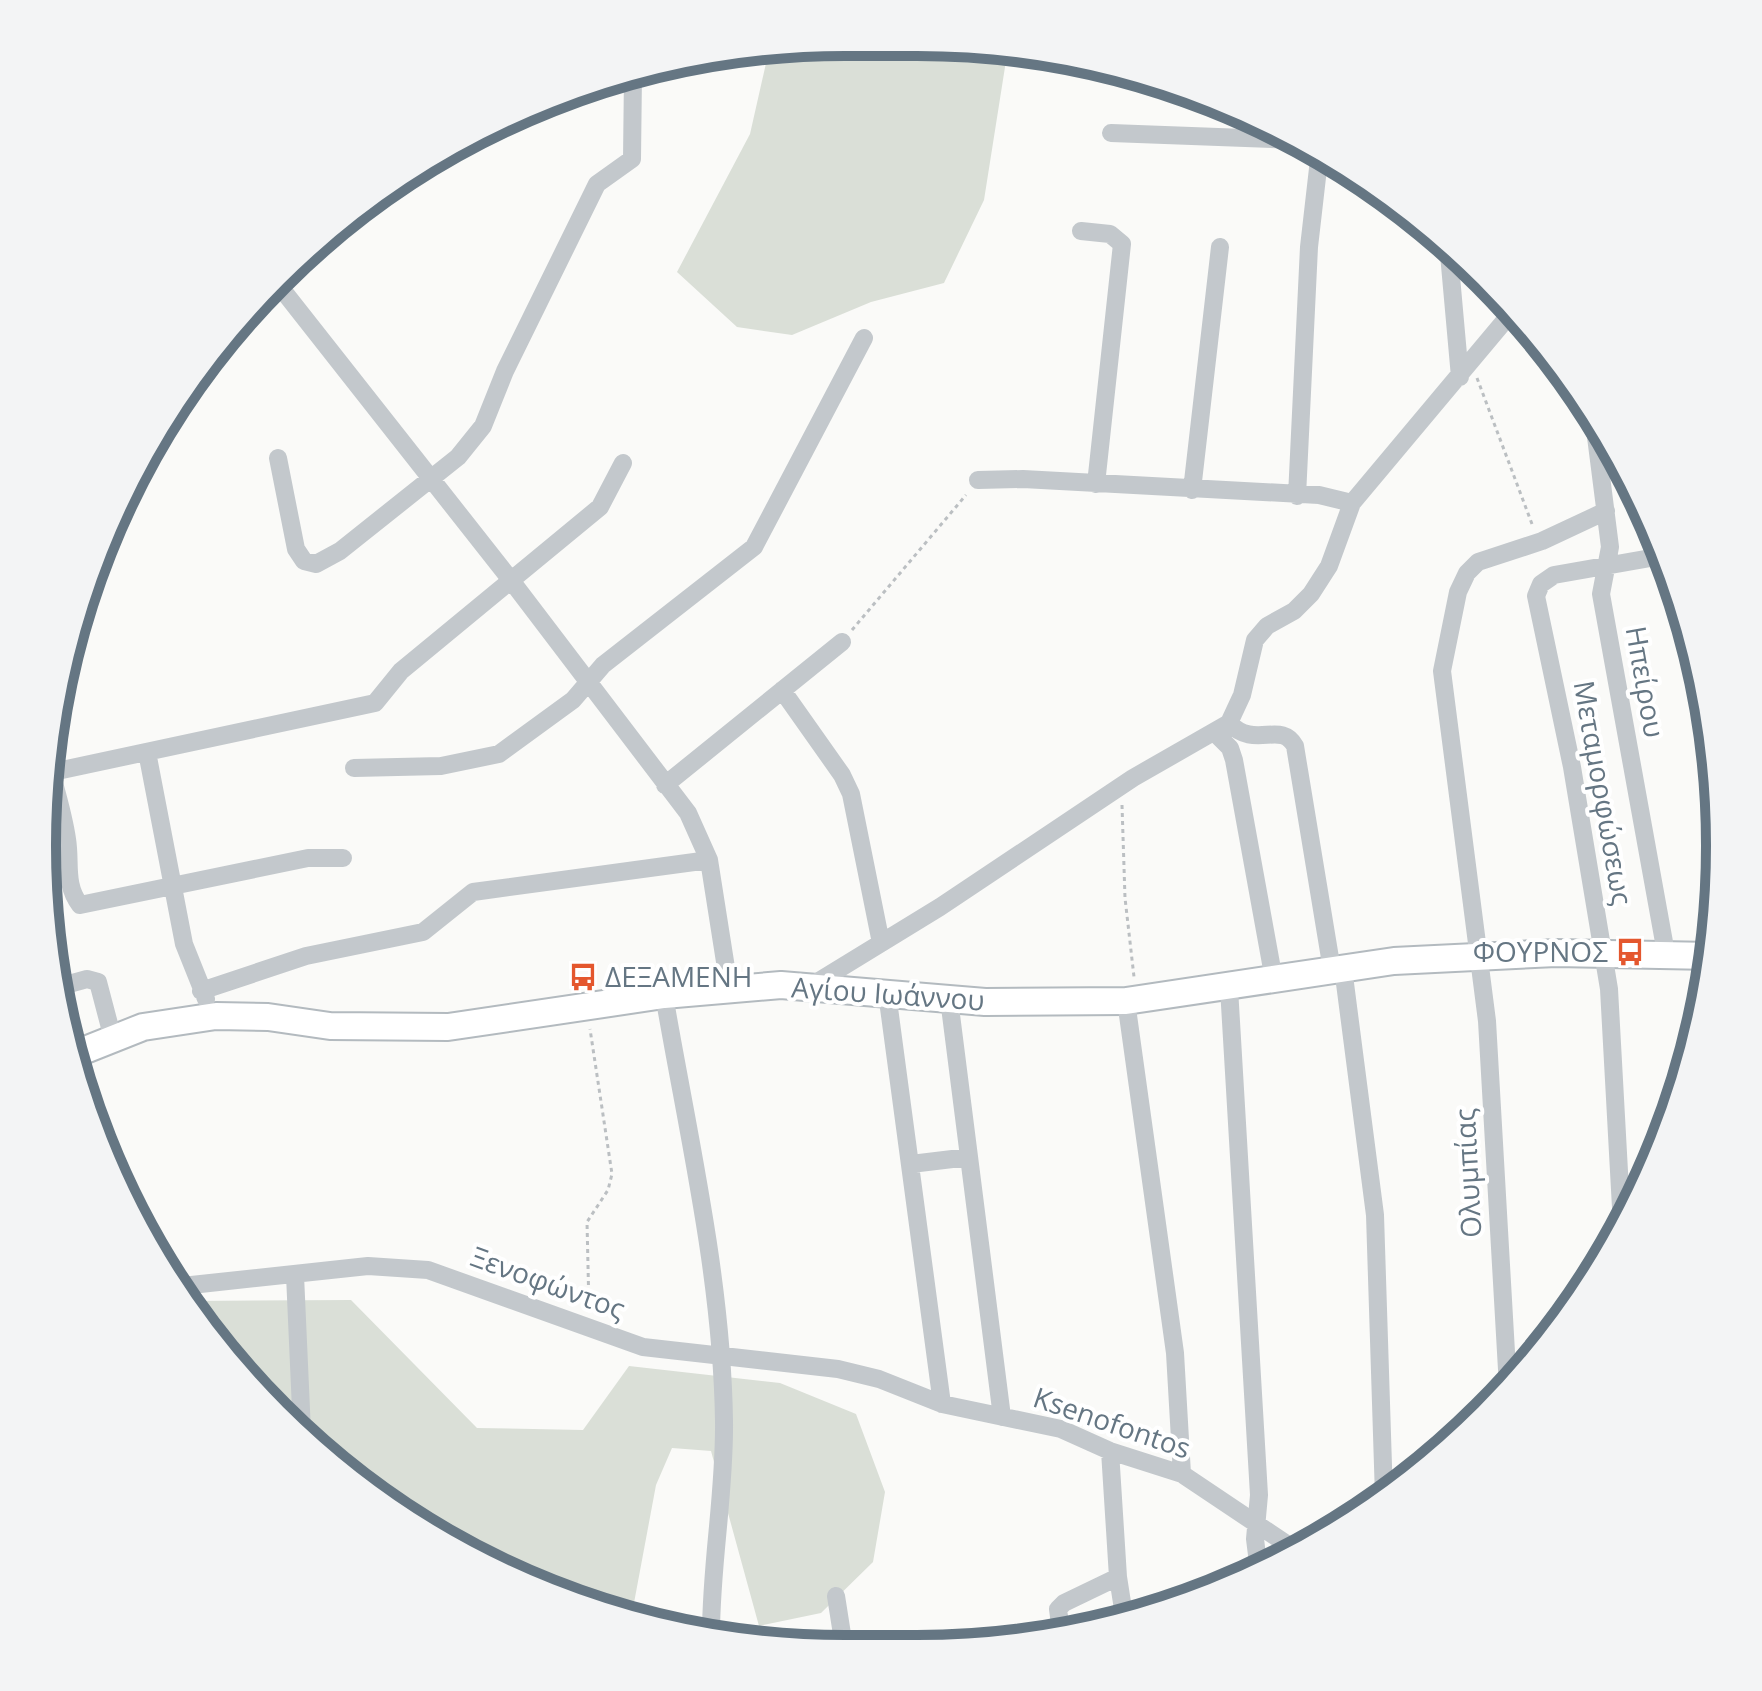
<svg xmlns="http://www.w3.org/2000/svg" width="1762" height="1691" viewBox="0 0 1762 1691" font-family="'Open Sans',sans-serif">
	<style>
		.green { fill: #dadfd7 }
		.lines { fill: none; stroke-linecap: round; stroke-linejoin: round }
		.secondary-casing { stroke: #b3babf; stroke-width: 30 }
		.path { stroke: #bbbfc2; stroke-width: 3; stroke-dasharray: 4 4; stroke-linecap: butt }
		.street { stroke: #c3c8cc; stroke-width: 18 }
		.secondary { stroke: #fff; stroke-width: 26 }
		.labels { text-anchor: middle; stroke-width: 8; stroke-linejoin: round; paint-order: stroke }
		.street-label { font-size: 28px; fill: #657683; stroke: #fff }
		.poi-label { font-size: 28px; fill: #657683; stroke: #fff; text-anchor: end }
		.rim { fill: none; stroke: #657683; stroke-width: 10 }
	</style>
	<rect width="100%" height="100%" fill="#fafaf8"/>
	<!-- green -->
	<path class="green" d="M846,42L1008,48L984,200L944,283L871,302L792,335L737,327L677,272L750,134L769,50Z
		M351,1300L477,1428L583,1430L629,1366L780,1383L856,1414L885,1492L873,1562L821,1613L759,1626L711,1451L672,1448L656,1485L631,1619L490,1566L356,1483L241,1375L192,1301Z"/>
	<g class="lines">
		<defs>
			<path id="secondary" d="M70,1056L143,1027L216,1016L268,1017L330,1026L448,1027L664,995L781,985L985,1002L1126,1001L1394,961L1556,953L1712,956"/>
		</defs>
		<!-- secondary casing -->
		<use href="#secondary" class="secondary-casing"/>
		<!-- path -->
		<path class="path" d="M1477,378L1532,524
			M852,630L966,495
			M1122,805L1125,898L1134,977
			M589,1309L587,1222L608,1190L612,1174L590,1029"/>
		<!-- street -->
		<path class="street" d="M1111,133L1296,140
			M1081,231L1110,234L1122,244L1096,484
			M1448,243L1460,377
			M277,283L510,579L688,813L709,860L729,987
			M1594,421L1610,547L1601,594L1666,953
			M278,458L296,549L304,561L316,564L340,551L458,457L483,426L505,371L597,184L632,159L633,74
			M978,480L1023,479L1319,495L1352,503
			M1192,490L1220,247
			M1297,496L1309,247L1320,151
			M782,690L842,775L851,794L881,943
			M1229,723C1255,750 1281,720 1295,746L1332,970
			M1215,733L1230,748L1234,760L1274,980
			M147,752L184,944L206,999
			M354,768L441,766L499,754L573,700L603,665L754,547L864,338
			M51,772C57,794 64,817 67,839C71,863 64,884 80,905L308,858H343
			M48,773L375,703L401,671L600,507L623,463
			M665,785L842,642
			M44,880L67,872
			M1343,968L1375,1215L1384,1497
			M811,986L940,907L1133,778L1229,723L1242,695L1255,640L1267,626L1294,611L1311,594L1329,566L1352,503L1512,312
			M58,987L87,979L98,982L113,1039
			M1229,988L1259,1495L1255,1539L1259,1571
			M201,991L306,956L423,932L473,892L709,860
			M887,993L942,1404
			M664,995C688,1135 722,1278 724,1421C725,1493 711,1563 711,1634
			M949,999L1002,1417
			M1126,1001L1175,1353L1182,1474
			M911,1164L969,1157
			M1622,1226L1609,989L1572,767L1536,596L1541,584L1554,575L1662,556
			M295,1275L302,1432
			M182,1286L368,1266L428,1270L643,1347L838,1369L879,1379L942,1404L1061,1429L1110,1451L1182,1474L1297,1551
			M1508,1387L1487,1021L1442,671L1458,592L1467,573L1478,562L1542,541L1606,511
			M1110,1451L1118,1577L1123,1609L1131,1614L1151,1612
			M836,1596L844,1647
			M1061,1632L1058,1609L1064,1603L1118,1577"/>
		<!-- secondary -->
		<use href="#secondary" class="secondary"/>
	</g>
	<!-- icons -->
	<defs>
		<symbol id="bus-bare" viewBox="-9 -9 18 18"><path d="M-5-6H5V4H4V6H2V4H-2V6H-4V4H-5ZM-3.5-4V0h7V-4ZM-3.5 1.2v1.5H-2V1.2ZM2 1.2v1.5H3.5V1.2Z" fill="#e4572e" stroke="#fff" stroke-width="2.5" paint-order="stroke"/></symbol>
	</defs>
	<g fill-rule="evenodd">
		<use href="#bus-bare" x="1610" y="932" width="40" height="40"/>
		<use href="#bus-bare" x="563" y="957" width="40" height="40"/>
	</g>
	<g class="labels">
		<!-- street labels -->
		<g class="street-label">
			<text transform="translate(1645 682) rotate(80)" y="10">Ηπείρου</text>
			<text transform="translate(1603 793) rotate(80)" y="10">Μεταμορφώσεως</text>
			<text transform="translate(888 994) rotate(4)" y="10">Αγίου Ιωάννου</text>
			<text transform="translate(1468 1173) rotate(-93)" y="10">Ολυμπίας</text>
			<text transform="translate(548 1283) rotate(20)" y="10">Ξενοφώντος</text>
			<text transform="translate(1112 1423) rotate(19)" y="10">Ksenofontos</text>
		</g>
		<!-- poi labels -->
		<g class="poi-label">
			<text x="1608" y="962">ΦΟΥΡΝΟΣ</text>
			<text x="605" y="987" text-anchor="start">ΔΕΞΑΜΕΝΗ</text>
		</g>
	</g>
	<!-- crop -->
	<path d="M0 0H1762V1691H0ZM845 56H917A789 789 0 0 1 1706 845V846A789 789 0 0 1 917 1635H845A789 789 0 0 1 56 846V845A789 789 0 0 1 845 56Z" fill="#f3f4f5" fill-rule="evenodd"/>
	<path class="rim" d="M845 56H917A789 789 0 0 1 1706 845V846A789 789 0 0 1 917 1635H845A789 789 0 0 1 56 846V845A789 789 0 0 1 845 56Z"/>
</svg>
